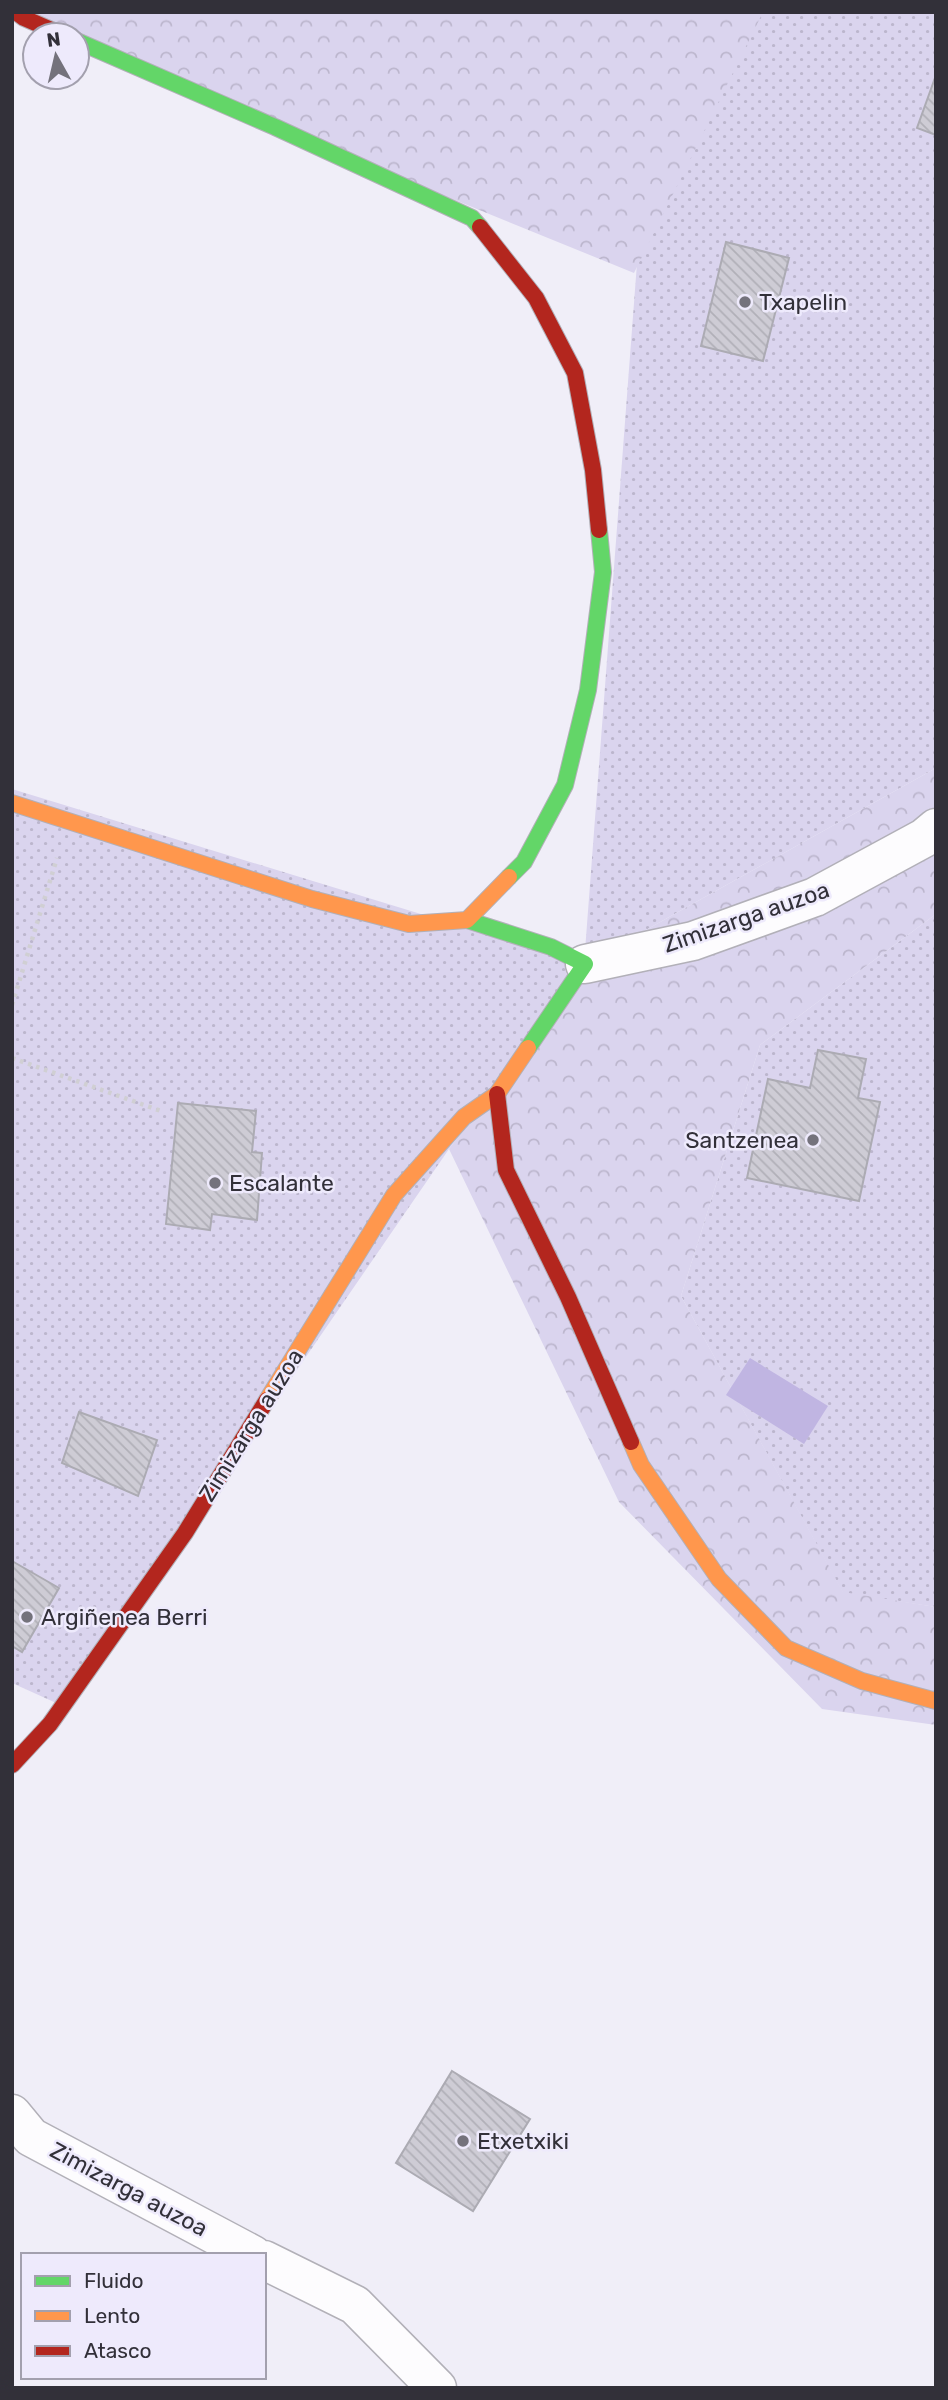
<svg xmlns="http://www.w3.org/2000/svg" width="948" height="2400" viewBox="0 0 948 2400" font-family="Rubik,sans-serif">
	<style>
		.grass { fill: url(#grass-dots) }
		.forest { fill: url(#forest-crowns) }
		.water { fill: #c0b5e2 }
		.building { fill: url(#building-back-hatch); stroke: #acabb3; stroke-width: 2 }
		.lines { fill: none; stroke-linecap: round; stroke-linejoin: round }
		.street-casing { stroke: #b2b0b8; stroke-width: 41 }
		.fast-casing { stroke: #b2b0b8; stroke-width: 18 }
		.slow-casing { stroke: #b2b0b8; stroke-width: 18 }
		.jam-casing { stroke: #b2b0b8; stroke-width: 18 }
		.path { stroke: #d0cfd3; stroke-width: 4.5; stroke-dasharray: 3.5 5; stroke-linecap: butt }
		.street { stroke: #fdfcfe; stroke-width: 38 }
		.fast { stroke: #63d668; stroke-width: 16 }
		.slow { stroke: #ff974d; stroke-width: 16 }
		.jam { stroke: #b3261e; stroke-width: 16 }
		.poi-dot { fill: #74727c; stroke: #eeeafc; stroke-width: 2.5 }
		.labels { text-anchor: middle; stroke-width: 5; stroke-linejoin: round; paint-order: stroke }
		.poi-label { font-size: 23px; fill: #323039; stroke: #eeeafc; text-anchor: start }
		.street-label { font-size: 23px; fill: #323039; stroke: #eeeafc }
	</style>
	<defs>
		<pattern id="grass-dots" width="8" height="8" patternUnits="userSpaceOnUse" patternTransform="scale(1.75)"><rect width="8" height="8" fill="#dad4ee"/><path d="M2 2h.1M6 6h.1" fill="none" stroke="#bcb6cd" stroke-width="1.8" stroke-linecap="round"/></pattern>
		<pattern id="forest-crowns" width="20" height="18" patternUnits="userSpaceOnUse" patternTransform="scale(1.75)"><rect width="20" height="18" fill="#dad4ee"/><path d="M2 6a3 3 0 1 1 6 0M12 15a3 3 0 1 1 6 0" fill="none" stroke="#bcb6cd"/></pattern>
		<pattern id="building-back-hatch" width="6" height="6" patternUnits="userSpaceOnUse" patternTransform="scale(1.75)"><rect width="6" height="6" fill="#ceccd5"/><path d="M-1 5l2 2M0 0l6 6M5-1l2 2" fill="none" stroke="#b1b0b8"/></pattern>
	</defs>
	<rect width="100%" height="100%" fill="#f0eef8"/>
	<!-- grass -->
	<path class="grass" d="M759,12H936V768L585,964L449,1149L65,1707L12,1683V789L584,964L638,250Z
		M936,914V1607L843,1593L681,1296L760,1045Z"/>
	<!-- forest -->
	<path class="forest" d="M12,12H763L634,273L77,46Z
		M936,768V914L760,1045L681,1296L843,1592L936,1607V1725L822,1709L619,1502L449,1149L585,964Z"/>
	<!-- water -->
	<path class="water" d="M750,1358L828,1406L804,1444L726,1395Z"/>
	<!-- building -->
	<path class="building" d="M936,75V135L917,128Z
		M726,242L789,258L763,361L701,346Z
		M818,1050L866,1059L858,1098L880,1102L859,1201L747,1178L768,1079L810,1088Z
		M178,1103L256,1111L252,1152L262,1153L257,1220L212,1214L210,1230L166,1224Z
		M79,1412L157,1440L138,1496L62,1463Z
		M12,1561L59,1588L22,1652L12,1646Z
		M452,2071L530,2119L473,2211L396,2163Z"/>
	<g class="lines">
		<defs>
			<path id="street" d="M585,964L693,941L815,897L924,838L936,828
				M12,2114L31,2137L253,2255
				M264,2260L355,2305L437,2388"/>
			<path id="fast" d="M77,41L275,127L472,218L480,227
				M509,877L524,862L565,785L588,690L603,572L599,530
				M467,920L551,947L585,964L528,1048"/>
			<path id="slow" d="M12,803L312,899L409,924L467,920L509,877
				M267,1400L394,1195L464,1117L497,1094L528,1048
				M631,1442L641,1465L719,1579L786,1648L862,1681L936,1701"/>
			<path id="jam" d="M16,12L24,18L63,35
				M480,227L536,298L575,373L593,470L599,530
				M497,1094L506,1170L568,1297L631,1442
				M12,1765L50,1724L185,1533L267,1400"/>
		</defs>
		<!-- street casing -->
		<use href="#street" class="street-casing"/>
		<!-- fast casing -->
		<use href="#fast" class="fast-casing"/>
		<!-- slow casing -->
		<use href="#slow" class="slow-casing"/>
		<!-- jam casing -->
		<use href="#jam" class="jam-casing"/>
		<!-- path -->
		<path class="path" d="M12,1005L57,858
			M12,1058L161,1111"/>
		<!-- street -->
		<use href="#street" class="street"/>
		<!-- fast -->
		<use href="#fast" class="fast"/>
		<!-- slow -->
		<use href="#slow" class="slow"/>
		<!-- jam -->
		<use href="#jam" class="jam"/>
	</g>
	<!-- markers -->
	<g class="poi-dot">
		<circle cx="745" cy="302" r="7"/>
		<circle cx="813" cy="1140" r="7"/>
		<circle cx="215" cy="1183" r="7"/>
		<circle cx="27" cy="1617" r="7"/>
		<circle cx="463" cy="2141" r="7"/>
	</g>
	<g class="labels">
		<!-- poi labels -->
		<g class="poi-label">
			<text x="759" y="310">Txapelin</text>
			<text x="799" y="1148" text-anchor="end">Santzenea</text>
			<text x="229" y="1191">Escalante</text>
			<text x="41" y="1625">Argiñenea Berri</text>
			<text x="477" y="2149">Etxetxiki</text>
		</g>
		<!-- street labels -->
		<g class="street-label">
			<text transform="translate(746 917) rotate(-19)" y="8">Zimizarga auzoa</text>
			<text transform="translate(251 1425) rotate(-58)" y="8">Zimizarga auzoa</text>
			<text transform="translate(129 2189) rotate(28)" y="8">Zimizarga auzoa</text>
		</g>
	</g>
	<!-- border -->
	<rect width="948" height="2400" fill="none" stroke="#323039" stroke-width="28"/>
	<!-- legend -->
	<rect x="21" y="2253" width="245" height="126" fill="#eeeafc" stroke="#a3a0ae" stroke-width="2"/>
	<rect x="35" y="2276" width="35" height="10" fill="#63d668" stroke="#a3a0ae" stroke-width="2"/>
	<text x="84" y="2288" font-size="21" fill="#323039">Fluido</text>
	<rect x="35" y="2311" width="35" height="10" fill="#ff974d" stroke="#a3a0ae" stroke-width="2"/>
	<text x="84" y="2323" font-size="21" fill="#323039">Lento</text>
	<rect x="35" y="2346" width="35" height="10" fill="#b3261e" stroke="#a3a0ae" stroke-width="2"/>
	<text x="84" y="2358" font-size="21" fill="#323039">Atasco</text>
	<!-- north arrow -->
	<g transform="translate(56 56) rotate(352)"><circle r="33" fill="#eeeafc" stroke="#a3a0ae" stroke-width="2"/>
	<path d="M0-5L12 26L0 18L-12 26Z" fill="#74727c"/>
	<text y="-10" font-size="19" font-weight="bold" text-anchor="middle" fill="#323039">N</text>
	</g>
</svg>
